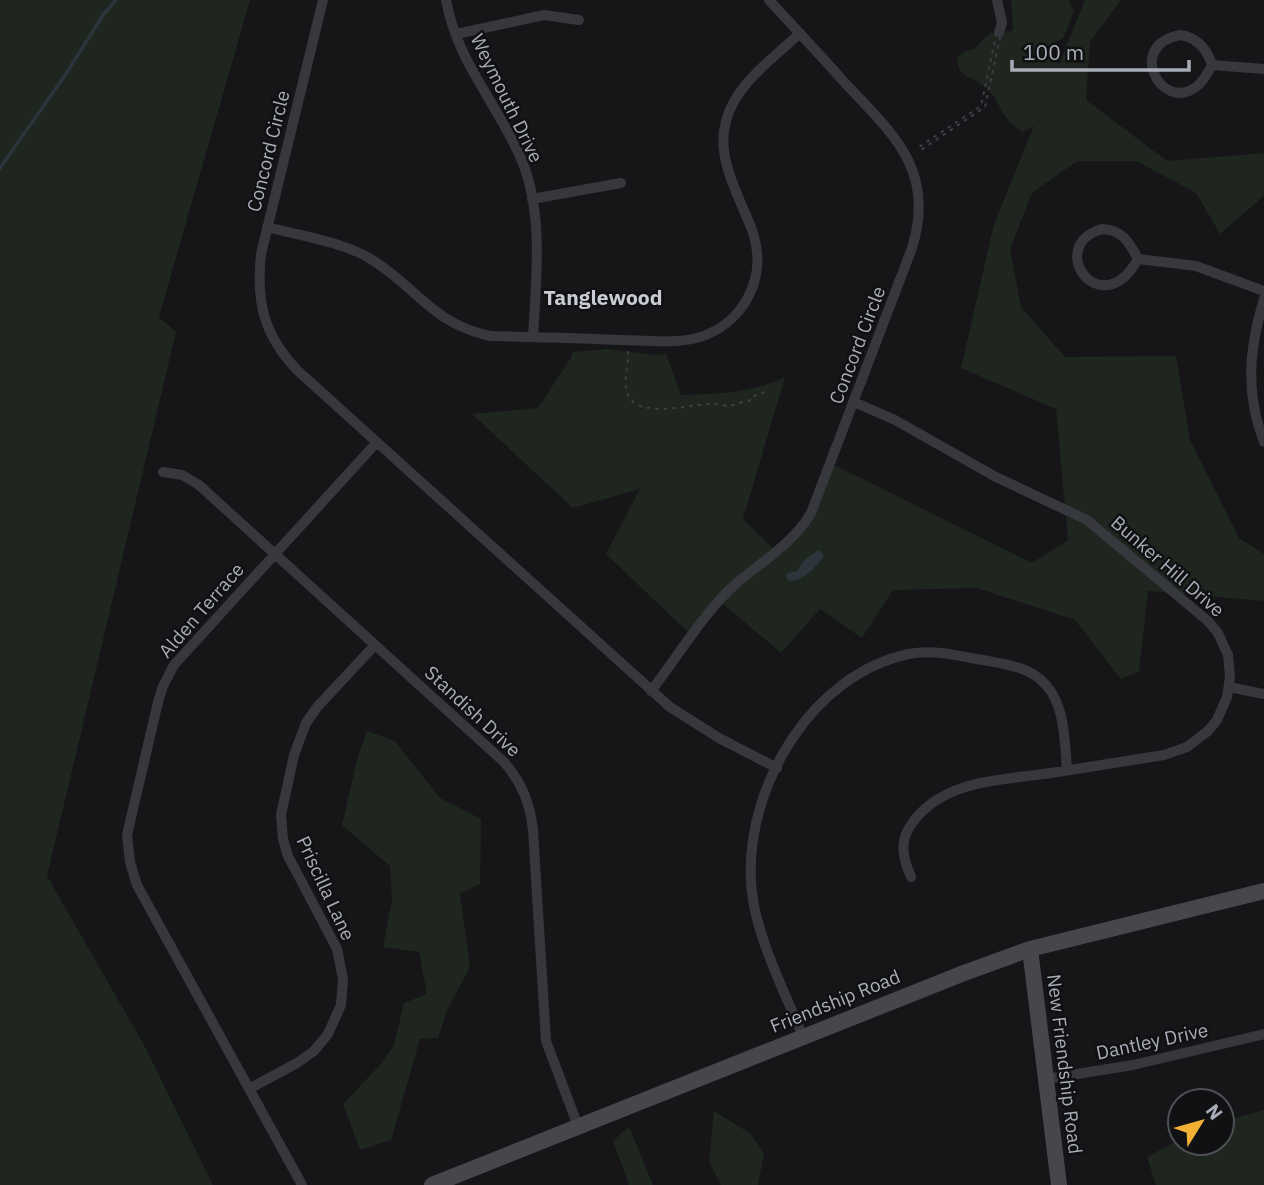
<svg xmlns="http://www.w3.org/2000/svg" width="1264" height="1185" viewBox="0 0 1264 1185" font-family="'IBM Plex Sans',sans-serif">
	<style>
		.green { fill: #1e261f }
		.water { fill: #2c353c }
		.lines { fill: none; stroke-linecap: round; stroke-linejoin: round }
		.stream { stroke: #2c353c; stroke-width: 3.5 }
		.path { stroke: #3d3f44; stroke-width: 2; stroke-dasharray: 3.5 5; stroke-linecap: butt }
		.street { stroke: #37383d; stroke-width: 10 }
		.secondary { stroke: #45474d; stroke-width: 16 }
		.labels { text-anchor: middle; stroke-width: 5; stroke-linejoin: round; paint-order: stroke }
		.street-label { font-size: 19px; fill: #a8adb8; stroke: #111113 }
		.neighbourhood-label { font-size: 21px; font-weight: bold; fill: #c9ccd4; stroke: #111113 }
	</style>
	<rect width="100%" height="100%" fill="#161618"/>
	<!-- green -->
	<path class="green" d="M0,0H250L159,317L176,332L47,876L144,1045L213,1185H0Z
		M1011,0H1069L1074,12L1063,38L1044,50L1059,64L1085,0H1121L1090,42L1086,100L1167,161L1264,153V196L1220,234L1196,193L1136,161H1077L1032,193L1010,249L1021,307L1065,357L1176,356L1190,440L1239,538L1264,554V601L1148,591L1139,671L1121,679L1075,620L977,588L893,590L862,638L820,609L781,653L721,602L693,637L606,554L640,489L573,508L472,414L538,408L572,356V352L608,349L655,355L666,354L681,395C717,394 753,393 785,377L743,519L780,555L834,465L1032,563L1068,540L1056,409L961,368L994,224L1034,126L1022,132C1018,128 1012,125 1009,121C1000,111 997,97 986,88C973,75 958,80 957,58L964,52L974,49L990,33L1013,31Z
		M367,731L395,741L440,798L481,819L480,884L460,894L470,967L447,1010L438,1038L420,1039L391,1140L360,1150L343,1104L379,1066L394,1045L404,1003L427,994L419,952L383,947L392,899L390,866L342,825L358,756Z
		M1264,1110V1185H1156L1147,1157L1180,1139V1143H1222V1121Z
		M714,1111L751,1134L764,1154L758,1185H721L709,1162Z
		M629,1126L653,1185H629L613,1141Z"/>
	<!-- water -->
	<path class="water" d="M819,550L824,555C817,567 803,581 789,581L786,576L788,573L797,571L804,560Z"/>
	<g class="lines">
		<!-- stream -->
		<path class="stream" d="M0,168L66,74L103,15L116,0"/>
		<!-- path -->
		<path class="path" d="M997,31L1001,33L985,107L921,150L919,147L981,106Z
			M628,351C629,365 622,381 628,395C638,418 686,406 706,404C713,403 720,405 727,406C734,406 742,401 749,401L751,397L768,391"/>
		<!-- street -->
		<path class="street" d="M323,0L261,254C256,301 263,334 297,370L670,707L719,738L777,768
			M446,0C458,65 498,103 522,161C544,215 536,280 533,337
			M997,0L1002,23L999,32
			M456,34L544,15L579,20
			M1181,35C1198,38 1207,49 1212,65C1208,73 1203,82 1196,87C1161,113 1125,44 1181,35Z
			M1212,65L1264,69
			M532,199L621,183
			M267,227C300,236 346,242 374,261C419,290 432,323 490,336C534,337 579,338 623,340C647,340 674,344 697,338C743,325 768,278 753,233C741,199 715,159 726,121C736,83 773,59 800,33
			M1102,229C1123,230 1129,242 1138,259C1101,326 1044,246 1102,229Z
			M1138,259L1196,266L1264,291
			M1264,299C1249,349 1245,393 1264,442
			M854,402L895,420L994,476L1087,520L1208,621L1218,633L1228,655L1230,677L1227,697L1217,720L1208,731L1187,747L1164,755C1126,761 1089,767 1051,773C1004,780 944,779 913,822C899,840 902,856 911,877
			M163,472L182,475L199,485L504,762C522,783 530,803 533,830L546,1041L578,1126
			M1229,687L1264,694
			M651,691C675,660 701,618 728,591C756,564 790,548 811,513L912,248C936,171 894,135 846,84C821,56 795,28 769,0
			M803,1037C784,990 753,931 751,881C746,786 812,674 909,654C934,649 958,656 983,660C1009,665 1036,667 1052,693C1065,714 1065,746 1067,770
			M1046,1079L1133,1065L1264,1034
			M249,1089L297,1063L314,1051L328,1034L341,1005L343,979L337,949L288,856L283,839L281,815L294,755L306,723L318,706L375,645
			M302,1185L137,885L130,862L127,835L158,702L163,686L174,665L377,442"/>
		<!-- secondary -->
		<path class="secondary" d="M1030,949L1059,1185
			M432,1185L964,973L1030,949L1264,891"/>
	</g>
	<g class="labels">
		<!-- street labels -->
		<g class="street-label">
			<text transform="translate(507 98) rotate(64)" y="7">Weymouth Drive</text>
			<text transform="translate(268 151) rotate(-76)" y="7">Concord Circle</text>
			<text transform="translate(857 345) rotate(-69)" y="7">Concord Circle</text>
			<text transform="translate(1168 566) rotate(41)" y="7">Bunker Hill Drive</text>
			<text transform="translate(201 610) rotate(-49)" y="7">Alden Terrace</text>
			<text transform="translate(473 711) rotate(43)" y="7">Standish Drive</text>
			<text transform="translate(326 888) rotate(65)" y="7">Priscilla Lane</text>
			<text transform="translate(835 1001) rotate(-22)" y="7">Friendship Road</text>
			<text transform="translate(1152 1041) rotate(-12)" y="7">Dantley Drive</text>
			<text transform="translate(1065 1064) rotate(83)" y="7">New Friendship Road</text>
		</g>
		<!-- neighbourhood labels -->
		<g class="neighbourhood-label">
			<text x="603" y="305">Tanglewood</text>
		</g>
	</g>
	<!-- north arrow -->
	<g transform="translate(1201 1122) rotate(53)"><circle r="33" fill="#111113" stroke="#4d4f55" stroke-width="2"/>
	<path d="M0-5L12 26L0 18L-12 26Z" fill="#f2b134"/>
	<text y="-10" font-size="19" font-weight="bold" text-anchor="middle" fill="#a8adb8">N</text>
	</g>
	<!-- scale -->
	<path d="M1012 60v10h177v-10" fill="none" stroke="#a8adb8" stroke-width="3.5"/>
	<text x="1023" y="60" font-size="21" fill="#a8adb8" stroke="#111113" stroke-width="5" paint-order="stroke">100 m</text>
</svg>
